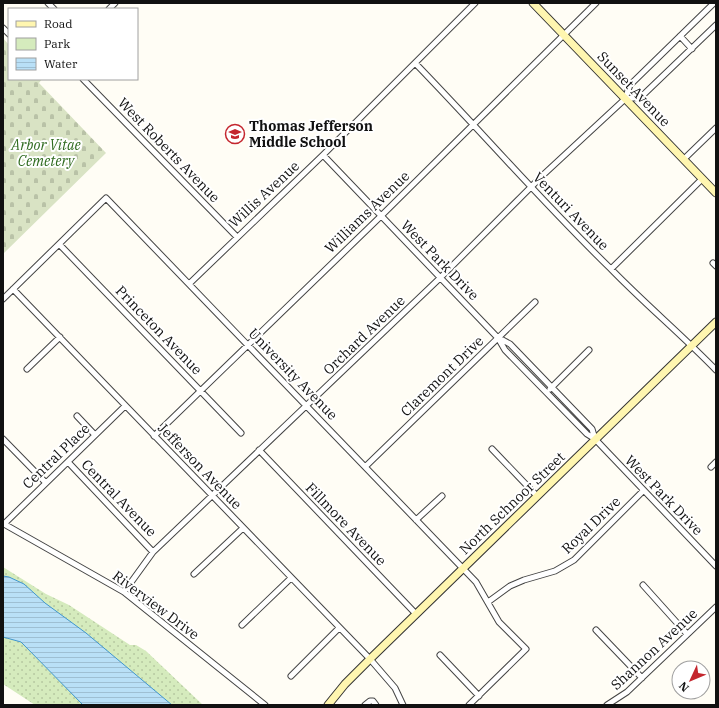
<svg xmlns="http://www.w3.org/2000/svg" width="719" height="708" viewBox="0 0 719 708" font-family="'IBM Plex Serif',serif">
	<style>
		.green { fill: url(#green-dots) }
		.cemetery { fill: url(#cemetery-stones) }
		.water { fill: url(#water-rules); stroke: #3f96cf }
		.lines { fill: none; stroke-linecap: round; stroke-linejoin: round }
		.street-casing { stroke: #444; stroke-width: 7 }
		.secondary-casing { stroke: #333; stroke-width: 9 }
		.street { stroke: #fff; stroke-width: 5 }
		.secondary { stroke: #fff6b0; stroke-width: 7 }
		.labels { text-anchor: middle; stroke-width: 4; stroke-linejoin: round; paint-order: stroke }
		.street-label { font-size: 14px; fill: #111; stroke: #fff }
		.poi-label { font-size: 14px; font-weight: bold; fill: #111; stroke: #fff; text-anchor: start }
		.park-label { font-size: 14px; font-style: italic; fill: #2f6b1f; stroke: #fff }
	</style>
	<defs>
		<pattern id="green-dots" width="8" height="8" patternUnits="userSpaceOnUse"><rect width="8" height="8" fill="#d5ebbd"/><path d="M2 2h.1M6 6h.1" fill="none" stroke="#b6c8a1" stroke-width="1.8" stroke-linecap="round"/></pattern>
		<pattern id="cemetery-stones" width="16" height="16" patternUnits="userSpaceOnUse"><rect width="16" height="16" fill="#d9e3c4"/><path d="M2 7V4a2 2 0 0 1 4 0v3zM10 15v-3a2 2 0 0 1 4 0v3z" fill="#b9c2a7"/></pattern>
		<pattern id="water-rules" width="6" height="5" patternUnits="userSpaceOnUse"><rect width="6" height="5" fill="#b9e0f7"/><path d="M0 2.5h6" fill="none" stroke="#9ebfd3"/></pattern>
	</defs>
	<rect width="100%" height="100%" fill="#fffdf5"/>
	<!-- green -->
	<path class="green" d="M3,567L46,594L69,605L130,645H136L146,651L203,705H35L3,684Z"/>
	<!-- cemetery -->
	<path class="cemetery" d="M3,38L9,45V79H42L39,83L106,153L3,254Z"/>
	<!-- water -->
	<path class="water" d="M3,576L9,577L24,584L45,603L86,633L172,705H83L21,642L3,637Z"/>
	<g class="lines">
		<defs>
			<path id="street" d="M48,3L54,9
				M109,9L115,3
				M3,28L9,34
				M680,36L692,49
				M415,63C481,131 543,203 611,269C645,304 682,335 716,370
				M83,79L237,237
				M625,99L641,97L716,25
				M323,155L498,338L505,350L587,434L595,439L716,566
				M684,159L716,128
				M59,244L241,433
				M713,263L716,266
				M611,269L702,179
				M189,284L323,155L475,3
				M13,289L370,659L395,688L403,705
				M3,299L106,198L476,582L499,622L526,649L469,705
				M499,338L510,344L592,429L595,439
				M27,369L60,337
				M550,389L589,350
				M125,406L4,524L124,592L265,705
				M77,416L95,435
				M154,436L381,216L596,3
				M3,439L46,483
				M492,449L537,496
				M259,450L416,614
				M68,462L153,552
				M366,466L535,302
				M711,467L716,462
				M416,520L442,496
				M194,574L243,528
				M643,585L687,634
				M124,592L153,552L440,278L543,175L625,99L630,85L714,3
				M488,602L510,586L524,580L555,571L574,560L643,491
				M242,625L291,578
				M596,630L642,678
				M440,655L479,696
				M291,676L339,628
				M365,705L370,701H373L376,705
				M607,705L627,692L716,607"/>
			<path id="secondary" d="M533,3L716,193
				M328,705L345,684L370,659L716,322"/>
		</defs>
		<!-- street casing -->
		<use href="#street" class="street-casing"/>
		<!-- secondary casing -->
		<use href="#secondary" class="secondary-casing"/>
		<!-- street -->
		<use href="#street" class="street"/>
		<!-- secondary -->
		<use href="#secondary" class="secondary"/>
	</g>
	<!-- icons -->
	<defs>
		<symbol id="school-ring" viewBox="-11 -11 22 22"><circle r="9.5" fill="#fff" stroke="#c4262e" stroke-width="1.5"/><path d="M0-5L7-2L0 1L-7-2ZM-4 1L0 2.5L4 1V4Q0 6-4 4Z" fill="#c4262e"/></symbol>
	</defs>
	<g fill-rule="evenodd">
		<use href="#school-ring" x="224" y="123" width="22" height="22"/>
	</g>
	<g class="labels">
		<!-- street labels -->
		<g class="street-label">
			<text transform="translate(634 89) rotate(46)" y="5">Sunset Avenue</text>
			<text transform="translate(169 150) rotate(46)" y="5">West Roberts Avenue</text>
			<text transform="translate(264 194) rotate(-43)" y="5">Willis Avenue</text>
			<text transform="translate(571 211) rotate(46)" y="5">Venturi Avenue</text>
			<text transform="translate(367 212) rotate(-44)" y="5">Williams Avenue</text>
			<text transform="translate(440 260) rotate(46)" y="5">West Park Drive</text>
			<text transform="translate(159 330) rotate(46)" y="5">Princeton Avenue</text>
			<text transform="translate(364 335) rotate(-44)" y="5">Orchard Avenue</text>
			<text transform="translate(293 374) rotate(46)" y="5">University Avenue</text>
			<text transform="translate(442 376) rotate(-44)" y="5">Claremont Drive</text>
			<text transform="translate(56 456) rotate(-44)" y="5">Central Place</text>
			<text transform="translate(200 466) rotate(46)" y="5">Jefferson Avenue</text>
			<text transform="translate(664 495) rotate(46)" y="5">West Park Drive</text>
			<text transform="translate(119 498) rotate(46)" y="5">Central Avenue</text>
			<text transform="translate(512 503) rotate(-44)" y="5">North Schnoor Street</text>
			<text transform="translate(346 524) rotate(46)" y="5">Fillmore Avenue</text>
			<text transform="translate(591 525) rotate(-44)" y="5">Royal Drive</text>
			<text transform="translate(156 605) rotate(37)" y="5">Riverview Drive</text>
			<text transform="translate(654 649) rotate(-43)" y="5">Shannon Avenue</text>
		</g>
		<!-- poi labels -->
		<g class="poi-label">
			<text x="249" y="131">Thomas Jefferson<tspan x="249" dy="16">Middle School</tspan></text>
		</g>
		<!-- park labels -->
		<g class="park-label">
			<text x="46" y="150">Arbor Vitae<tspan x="46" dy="16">Cemetery</tspan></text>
		</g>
	</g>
	<!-- border -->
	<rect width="719" height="708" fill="none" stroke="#111111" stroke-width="8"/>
	<!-- legend -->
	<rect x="8" y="8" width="130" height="72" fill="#ffffff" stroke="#a0a0a0"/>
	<rect x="16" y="21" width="20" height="6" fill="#fff6b0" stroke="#a0a0a0"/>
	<text x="44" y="28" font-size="12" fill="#111111">Road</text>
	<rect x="16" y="38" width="20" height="12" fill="#d5ebbd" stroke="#a0a0a0"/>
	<text x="44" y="48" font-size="12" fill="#111111">Park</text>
	<rect x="16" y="58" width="20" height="12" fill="url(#water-rules)" stroke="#a0a0a0"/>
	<text x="44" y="68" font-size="12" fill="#111111">Water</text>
	<!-- north arrow -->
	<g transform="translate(691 680) rotate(226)"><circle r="19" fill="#ffffff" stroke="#a0a0a0"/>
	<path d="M0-3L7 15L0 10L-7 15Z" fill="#c4262e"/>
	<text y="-6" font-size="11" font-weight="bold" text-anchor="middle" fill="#111111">N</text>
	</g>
</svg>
